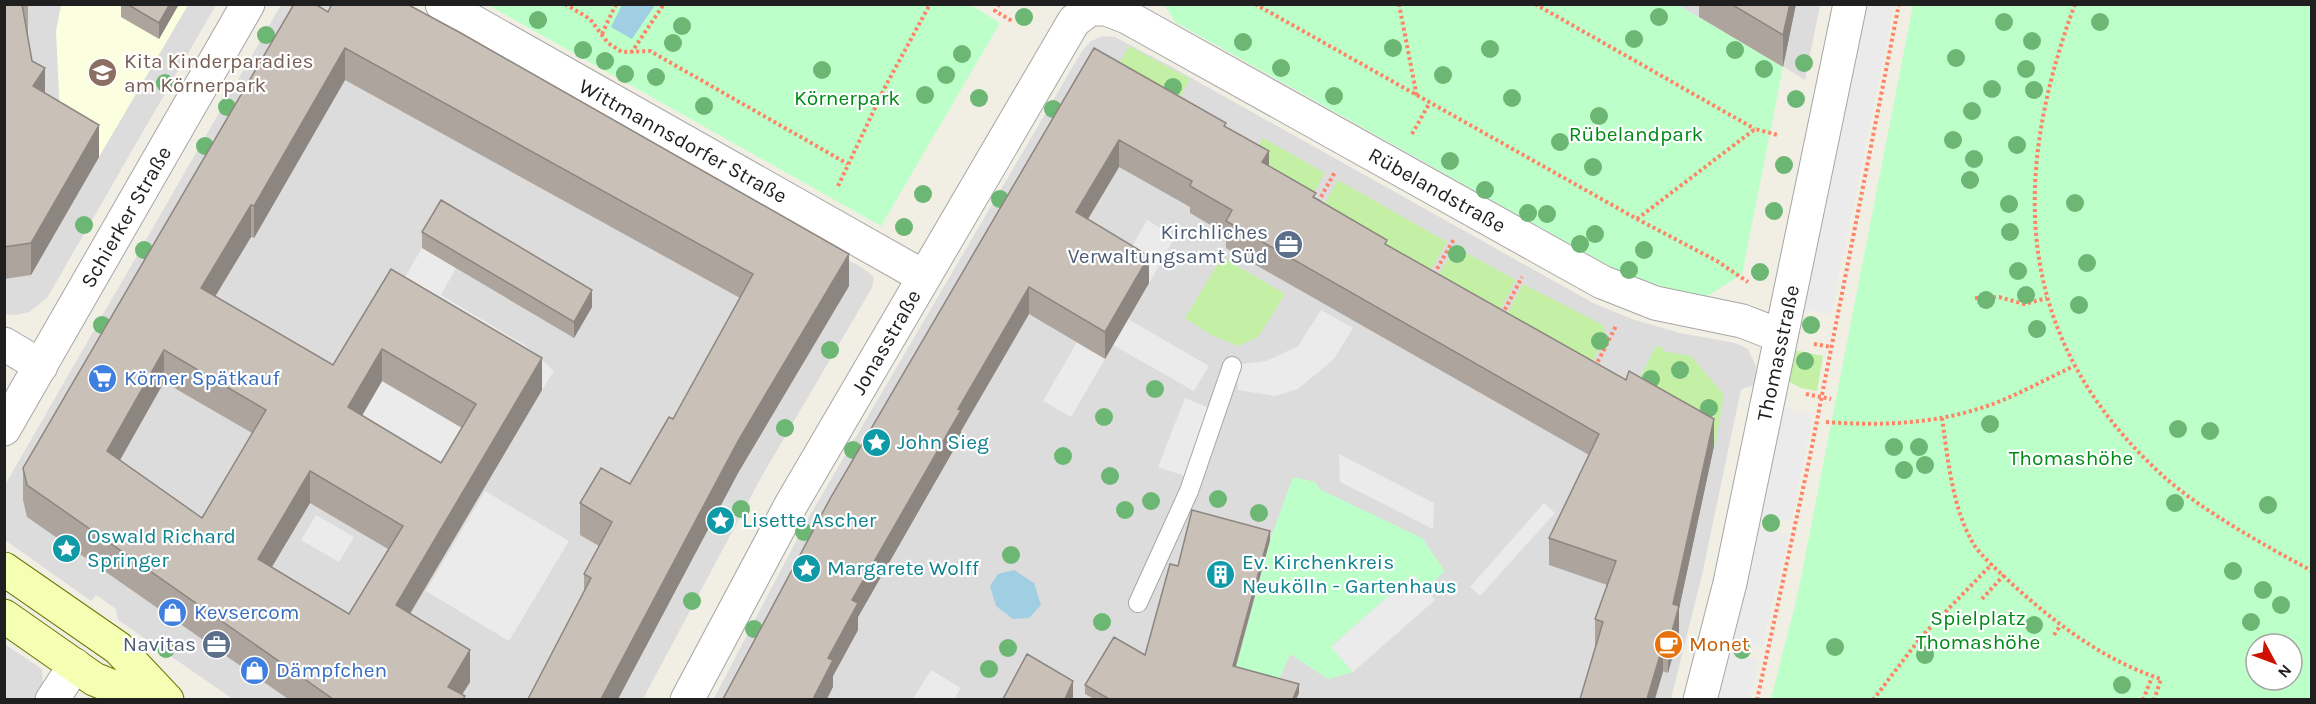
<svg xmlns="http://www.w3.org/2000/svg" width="2316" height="704" viewBox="0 0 2316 704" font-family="Karla,sans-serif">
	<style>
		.residential { fill: #dddcdc }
		.education { fill: #fcffdf }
		.grass { fill: #c3f0a5 }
		.park { fill: #bdffc8; fill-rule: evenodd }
		.parking { fill: #ebebeb }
		.water { fill: #a0cee3 }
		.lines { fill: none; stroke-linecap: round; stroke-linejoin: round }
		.service-casing { stroke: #a6a6a6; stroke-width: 20 }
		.minor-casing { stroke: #a6a6a6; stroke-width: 35 }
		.secondary-casing { stroke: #647c00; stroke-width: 35 }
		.path { stroke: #ff8367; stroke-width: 4; stroke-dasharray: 3 3; stroke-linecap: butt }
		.service { stroke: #fff; stroke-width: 18 }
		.minor { stroke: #fff; stroke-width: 33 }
		.secondary { stroke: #f5ffb4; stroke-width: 33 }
		.tree { fill: #6cb773 }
		.wall { fill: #ada59d; fill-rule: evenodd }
		.shaded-wall { fill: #8d8680 }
		.building { fill: #c9c0b7; stroke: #8d8680; stroke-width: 1.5; fill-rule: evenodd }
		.labels { text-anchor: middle; stroke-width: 4.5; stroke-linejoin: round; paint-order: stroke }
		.education-label { font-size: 21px; fill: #785e54; stroke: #fff; text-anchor: start }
		.park-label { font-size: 21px; fill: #008a17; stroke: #fff }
		.street-label { font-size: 21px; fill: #1f1f1f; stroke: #fff }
		.service-label { font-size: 21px; fill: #4e5e75; stroke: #fff; text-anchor: end }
		.shop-label { font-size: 21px; fill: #366cbe; stroke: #fff; text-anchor: start }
		.culture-label { font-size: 21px; fill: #0d838f; stroke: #fff; text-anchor: start }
		.food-label { font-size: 21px; fill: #c56008; stroke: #fff; text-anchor: start }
	</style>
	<rect width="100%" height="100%" fill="#f1eee4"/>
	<!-- residential -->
	<path class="residential" d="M5,5H216L47,298L29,312L16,315L5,314Z
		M281,5H395L861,267L874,277L872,288L763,474L643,699H233L118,620L116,609L96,595L91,601L5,540V485Z
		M1678,5H1820L1805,80L1791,71Z
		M1103,36L1115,37L1170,66L1593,303L1632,319L1680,333L1735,343L1748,349L1756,366L1755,385L1741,389L1702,575L1671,699L713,700L806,522L1082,51L1091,41Z
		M4,644L42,669L43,684L35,699H5Z"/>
	<!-- education -->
	<path class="education" d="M61,5H188L99,157L61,135L56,31Z"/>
	<!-- grass -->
	<path class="grass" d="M1129,46L1190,79L1178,101L1118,66Z
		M1263,138L1325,173L1310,200L1244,174Z
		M1338,180L1447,242L1419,290L1313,224Z
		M1455,247L1516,280L1489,330L1427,295Z
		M1222,257L1285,294L1258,337L1238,346L1211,335L1185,318Z
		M1523,284L1603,325L1606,335L1582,382L1496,334Z
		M1656,346L1663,348V351L1691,356L1724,395L1715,446L1629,398Z
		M1794,350L1823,356L1817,391L1801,388L1788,381Z"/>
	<!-- park -->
	<path class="park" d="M969,4L1000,23L881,226L488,5Z
		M1165,5H1678L1783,67L1742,274L1706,297L1651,284L1609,266L1175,22Z
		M1913,5H2311V699H1771L1798,593ZM2256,644H2292V680H2256Z
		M1293,477L1315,482L1321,490L1422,538L1445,571L1426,589L1413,575L1331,646L1353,672L1328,679L1290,654L1276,687L1230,675L1247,626L1270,540Z"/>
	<!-- parking -->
	<path class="parking" d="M1867,5H1894L1831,314L1807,310L1802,314Z
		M1147,220L1175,237L1149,283L1121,266Z
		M422,248L456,268L441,295L526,346L554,371L542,390L391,301Z
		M1321,310L1353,328L1334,359L1298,389L1275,396L1238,390L1237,365L1266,361L1298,346Z
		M1128,319L1209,366L1194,391L1113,345Z
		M1077,342L1105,359L1071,417L1043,401Z
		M382,381L476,436L449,482L355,427Z
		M1185,398L1210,408L1185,476L1158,467Z
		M1783,405L1787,409L1813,414L1791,521L1766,516L1760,519Z
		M1339,454L1434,503L1433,529L1340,482Z
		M485,491L569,541L509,641L426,591Z
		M1544,503L1555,513L1480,596L1470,587Z
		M316,515L354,537L339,562L301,540Z
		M1759,524L1763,529L1789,534L1762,648L1736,642L1732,645Z
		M1413,574L1435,600L1353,672L1331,647Z
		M1731,650L1734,654L1759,660L1749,699H1717Z
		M931,670L961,688L954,699H913Z"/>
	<!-- water -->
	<path class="water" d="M622,5H655L632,39L611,27Z
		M1014,570L1034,583L1041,605L1029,618L1013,619L996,606L990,586L998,574Z"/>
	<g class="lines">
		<defs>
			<path id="service" d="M1138,603L1189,491L1232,366"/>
			<path id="minor" d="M442,4L924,277
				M4,344L41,366
				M4,429L248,4
				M52,700L75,665
				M687,700L792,503L1074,21L1090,9H1106L1127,17L1602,282L1655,303L1742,321L1781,336
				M1700,700L1730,583L1850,4"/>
			<path id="secondary" d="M4,569L118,648L167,700
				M4,616L94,679L145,700"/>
		</defs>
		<!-- service casing -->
		<use href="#service" class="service-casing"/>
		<!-- minor casing -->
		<use href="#minor" class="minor-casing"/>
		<!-- secondary casing -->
		<use href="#secondary" class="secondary-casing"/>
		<!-- path -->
		<path class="path" d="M565,4L590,19L608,43L622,52L650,51L848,164
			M999,4L995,11L1014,22
			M1255,4L1637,219L1717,261L1748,282
			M1399,4L1417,97
			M1535,4L1755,129
			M2075,4C2009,183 2015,340 2162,475C2202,511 2264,545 2312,571
			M602,34L616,4
			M631,53L664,4
			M1412,134L1429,104
			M838,186L884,89L930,4
			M1318,202L1335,172
			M1637,219L1755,129L1778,135
			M1434,274L1454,239
			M1975,298L1999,297L2024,304L2047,298
			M1502,315L1522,277
			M1814,344L1831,347
			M1595,367L1616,326
			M1806,394L1831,399
			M1942,418C1948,459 1952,507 1973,543C1982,558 1999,571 2011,583C2055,623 2103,660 2161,679L2154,700
			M1826,422C1883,426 1936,424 1990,405C2018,395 2046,379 2074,366
			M1982,599L2004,575
			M2054,635L2060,626
			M1757,700L1809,461L1899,4
			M1873,700L1921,637L1992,564
			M2143,700L2152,677"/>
		<!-- service -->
		<use href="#service" class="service"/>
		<!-- minor -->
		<use href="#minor" class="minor"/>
		<!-- secondary -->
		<use href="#secondary" class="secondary"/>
	</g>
	<!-- trees -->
	<g class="tree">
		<circle cx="1024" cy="17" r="9"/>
		<circle cx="1659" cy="17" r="9"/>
		<circle cx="538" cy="20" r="9"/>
		<circle cx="2004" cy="22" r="9"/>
		<circle cx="2100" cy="22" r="9"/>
		<circle cx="682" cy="26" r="9"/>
		<circle cx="266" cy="35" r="9"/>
		<circle cx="1634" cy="39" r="9"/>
		<circle cx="2032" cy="41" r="9"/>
		<circle cx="1243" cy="42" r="9"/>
		<circle cx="673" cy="43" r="9"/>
		<circle cx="1393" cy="48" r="9"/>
		<circle cx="1490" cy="49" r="9"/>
		<circle cx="583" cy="50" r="9"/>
		<circle cx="1735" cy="50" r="9"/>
		<circle cx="962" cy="54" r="9"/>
		<circle cx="1956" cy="58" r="9"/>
		<circle cx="605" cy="61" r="9"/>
		<circle cx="1804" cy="63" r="9"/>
		<circle cx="1281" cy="68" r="9"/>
		<circle cx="1764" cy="69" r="9"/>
		<circle cx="2026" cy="69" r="9"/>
		<circle cx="822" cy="70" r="9"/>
		<circle cx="625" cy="74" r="9"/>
		<circle cx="946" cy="75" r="9"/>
		<circle cx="1443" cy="75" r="9"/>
		<circle cx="656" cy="77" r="9"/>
		<circle cx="165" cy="83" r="9"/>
		<circle cx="1173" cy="87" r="9"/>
		<circle cx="1992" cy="89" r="9"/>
		<circle cx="2034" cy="90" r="9"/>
		<circle cx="925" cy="95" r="9"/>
		<circle cx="1334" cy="96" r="9"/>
		<circle cx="979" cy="98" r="9"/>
		<circle cx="1512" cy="98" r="9"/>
		<circle cx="1796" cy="99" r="9"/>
		<circle cx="704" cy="106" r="9"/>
		<circle cx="227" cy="107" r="9"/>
		<circle cx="1053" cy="109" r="9"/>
		<circle cx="1972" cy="111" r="9"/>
		<circle cx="1599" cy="116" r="9"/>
		<circle cx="1953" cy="140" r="9"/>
		<circle cx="1560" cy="142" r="9"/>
		<circle cx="2017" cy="145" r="9"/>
		<circle cx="205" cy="146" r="9"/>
		<circle cx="1974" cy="159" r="9"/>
		<circle cx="1450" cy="161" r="9"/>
		<circle cx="1784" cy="165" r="9"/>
		<circle cx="1593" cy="167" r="9"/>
		<circle cx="1970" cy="180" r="9"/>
		<circle cx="1485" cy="190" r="9"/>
		<circle cx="923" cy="194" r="9"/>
		<circle cx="1000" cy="199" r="9"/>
		<circle cx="2075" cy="203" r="9"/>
		<circle cx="2009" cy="204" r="9"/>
		<circle cx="1774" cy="211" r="9"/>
		<circle cx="1528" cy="213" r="9"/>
		<circle cx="1547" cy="214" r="9"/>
		<circle cx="84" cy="225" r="9"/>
		<circle cx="904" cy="227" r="9"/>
		<circle cx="2010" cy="232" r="9"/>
		<circle cx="1595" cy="234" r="9"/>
		<circle cx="1580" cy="244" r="9"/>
		<circle cx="144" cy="250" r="9"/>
		<circle cx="1644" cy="250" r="9"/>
		<circle cx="1457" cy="254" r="9"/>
		<circle cx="2087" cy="263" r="9"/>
		<circle cx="1629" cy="270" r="9"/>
		<circle cx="2018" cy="271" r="9"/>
		<circle cx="1760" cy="272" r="9"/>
		<circle cx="2026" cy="295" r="9"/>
		<circle cx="1986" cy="300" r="9"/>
		<circle cx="2079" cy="305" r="9"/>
		<circle cx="102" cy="325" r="9"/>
		<circle cx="1811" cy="325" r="9"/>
		<circle cx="2037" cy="329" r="9"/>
		<circle cx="1600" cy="341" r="9"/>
		<circle cx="830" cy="350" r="9"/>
		<circle cx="1805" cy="361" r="9"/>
		<circle cx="1680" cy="370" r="9"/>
		<circle cx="1651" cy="379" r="9"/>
		<circle cx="1155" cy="389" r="9"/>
		<circle cx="1709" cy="408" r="9"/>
		<circle cx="1104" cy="417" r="9"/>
		<circle cx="1990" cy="424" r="9"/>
		<circle cx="785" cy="428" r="9"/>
		<circle cx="2178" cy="429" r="9"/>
		<circle cx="2210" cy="431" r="9"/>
		<circle cx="1894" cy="447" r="9"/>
		<circle cx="1919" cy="447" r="9"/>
		<circle cx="853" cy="450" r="9"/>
		<circle cx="1063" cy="456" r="9"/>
		<circle cx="1925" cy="465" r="9"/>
		<circle cx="1904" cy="470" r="9"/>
		<circle cx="1110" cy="476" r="9"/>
		<circle cx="1218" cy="499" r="9"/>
		<circle cx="1151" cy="501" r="9"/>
		<circle cx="2175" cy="503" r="9"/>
		<circle cx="2268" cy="505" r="9"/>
		<circle cx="741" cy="509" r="9"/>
		<circle cx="1125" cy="510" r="9"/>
		<circle cx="1259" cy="513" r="9"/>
		<circle cx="1771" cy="523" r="9"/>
		<circle cx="804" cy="532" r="9"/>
		<circle cx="1011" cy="555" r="9"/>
		<circle cx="2233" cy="571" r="9"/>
		<circle cx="2263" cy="590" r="9"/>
		<circle cx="692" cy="601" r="9"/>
		<circle cx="2281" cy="605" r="9"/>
		<circle cx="1102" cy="622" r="9"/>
		<circle cx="2251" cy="622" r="9"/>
		<circle cx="2034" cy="625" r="9"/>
		<circle cx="754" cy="629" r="9"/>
		<circle cx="1835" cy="647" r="9"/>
		<circle cx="1008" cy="648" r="9"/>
		<circle cx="166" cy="649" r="9"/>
		<circle cx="1742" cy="650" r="9"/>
		<circle cx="1925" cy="655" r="9"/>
		<circle cx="989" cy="669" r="9"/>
		<circle cx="2122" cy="685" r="9"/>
	</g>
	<!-- wall -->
	<path class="wall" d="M4,4H28V34H27L32,61L45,93L99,157L31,275L4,279Z
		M121,4H179L159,39L121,17Z
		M1699,4H1796L1783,67L1699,17Z
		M328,12L849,286L738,473L618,699H528L584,592V574L599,546L580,535V503L630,484L673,419L740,298L345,80L254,238L251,237L215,296L333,365L391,269L542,390L410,614L470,682L462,695L465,699H288L27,517L23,500V468ZM382,381L462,428L441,463L362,416ZM164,382L252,433L202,518L120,460ZM310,503L388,549L349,614L272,567Z
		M1094,48L1226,127L1269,166L1387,245L1714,446L1679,609V633L1668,673L1595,646V619L1607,585L1549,565V538L1589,455L1226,248V234L1190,213V207L1119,167L1088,219L1149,283L1105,359L1029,314L961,431V437L858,617V630L833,676V687L723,699Z
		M422,232L592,307L574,338L422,248Z
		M1270,540L1236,667L1299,693L1296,699H1094L1085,694V685L1145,655L1178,566Z"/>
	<!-- shaded-wall -->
	<path class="shaded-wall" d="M170,4H179L159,39V23Z
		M1790,4H1796L1783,67V35Z
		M345,48V80L254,238V206Z
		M45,68V100L33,86Z
		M99,125V157L31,275V243Z
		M1119,140V167L1076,239V212Z
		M1269,151V178L1262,162Z
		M251,205V237L201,320V288Z
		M849,254V286L738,473L618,699H601L738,441Z
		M1149,256V283L1105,359V332Z
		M1029,287V314L961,431V437L858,617V630L833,676V687L827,699H814V697L828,658L852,600L958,409Z
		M592,290V307L574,338V322Z
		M382,349V381L348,439V407Z
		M164,350V382L107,483V451Z
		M542,358V390L396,637V605Z
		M1714,419V446L1679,609V633L1668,673V646L1673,604Z
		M310,471V503L258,590V559Z
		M1270,531V540L1233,675V666Z
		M1663,645V672L1655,699H1647Z
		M470,650V682L459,699L448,687Z
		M1073,681V698L1072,699H1065Z
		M1299,684V693L1296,699H1293Z"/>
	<!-- building -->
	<path class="building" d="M4,4H22L32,61L45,68L33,86L99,125L31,243L4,247Z
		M127,4H170L159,23Z
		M294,4H315L328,12L332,4H407L459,32L849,254L738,441L601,699H528L591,578L584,574L612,522L580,503L601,468L630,484L669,417L673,419L753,274L345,48L254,206L251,205L201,288L333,365L391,269L542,358L396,605L470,650L448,687L465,696L463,699H333L27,485L23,468ZM382,349L476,404L441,463L348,407ZM164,350L266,410L202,518L107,451ZM310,471L403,526L349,614L258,559Z
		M1731,4H1790L1783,35Z
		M1094,48L1226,123L1224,126L1269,151L1262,162L1316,193L1313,197L1387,240L1385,244L1626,380L1629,371L1714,419L1673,604L1679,606L1668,646L1663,645L1647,699H1580L1603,622L1595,619L1616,561L1549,538L1599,434L1226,221L1232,210L1190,186L1192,181L1119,140L1076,212L1149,256L1105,332L1029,287L958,409L961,410L852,600L858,603L828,658L833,660L814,697L819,699H723L831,497Z
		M441,200L592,290L574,322L422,232Z
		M1192,510L1270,531L1233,666L1299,684L1293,699H1109L1085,685L1114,637L1145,655L1170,564L1178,566Z
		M1027,654L1073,681L1065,699H1003Z"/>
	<!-- icons -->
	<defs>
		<symbol id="school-disc" viewBox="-11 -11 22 22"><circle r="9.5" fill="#8d6e63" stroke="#fff"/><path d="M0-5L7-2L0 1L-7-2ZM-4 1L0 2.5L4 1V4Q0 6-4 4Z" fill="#fff"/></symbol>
		<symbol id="office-disc" viewBox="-11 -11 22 22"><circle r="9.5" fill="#5c6f8a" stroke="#fff"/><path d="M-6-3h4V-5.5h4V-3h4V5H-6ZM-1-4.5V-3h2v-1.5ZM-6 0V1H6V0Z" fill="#fff"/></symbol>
		<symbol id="supermarket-disc" viewBox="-11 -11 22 22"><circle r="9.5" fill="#3f7fe0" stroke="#fff"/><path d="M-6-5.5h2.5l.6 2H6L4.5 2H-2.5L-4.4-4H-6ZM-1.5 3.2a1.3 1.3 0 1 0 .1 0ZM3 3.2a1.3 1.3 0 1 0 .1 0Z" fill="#fff"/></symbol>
		<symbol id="sight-disc" viewBox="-11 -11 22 22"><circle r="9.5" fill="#0f9aa8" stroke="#fff"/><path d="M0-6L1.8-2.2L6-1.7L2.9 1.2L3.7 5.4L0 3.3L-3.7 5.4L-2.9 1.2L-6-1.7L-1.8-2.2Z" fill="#fff"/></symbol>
		<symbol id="building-disc" viewBox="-11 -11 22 22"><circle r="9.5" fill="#0f9aa8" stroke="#fff"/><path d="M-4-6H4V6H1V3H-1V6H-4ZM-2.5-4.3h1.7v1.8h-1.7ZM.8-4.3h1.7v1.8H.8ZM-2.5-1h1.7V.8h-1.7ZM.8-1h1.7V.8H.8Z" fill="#fff"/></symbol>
		<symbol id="shop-disc" viewBox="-11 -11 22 22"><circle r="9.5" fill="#3f7fe0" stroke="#fff"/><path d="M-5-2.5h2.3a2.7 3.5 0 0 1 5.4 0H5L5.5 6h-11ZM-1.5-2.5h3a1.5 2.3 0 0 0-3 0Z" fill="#fff"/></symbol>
		<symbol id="cafe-disc" viewBox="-11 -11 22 22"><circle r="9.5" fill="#e8710a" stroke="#fff"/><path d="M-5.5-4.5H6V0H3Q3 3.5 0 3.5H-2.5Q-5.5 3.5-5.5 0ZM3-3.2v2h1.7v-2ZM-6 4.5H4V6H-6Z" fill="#fff"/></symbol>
	</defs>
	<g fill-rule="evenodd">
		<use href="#school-disc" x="86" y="56" width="33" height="33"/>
		<use href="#office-disc" x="1272" y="228" width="33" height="33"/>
		<use href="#supermarket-disc" x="86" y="362" width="33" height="33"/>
		<use href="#sight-disc" x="860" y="426" width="33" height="33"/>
		<use href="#sight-disc" x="704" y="504" width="33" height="33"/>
		<use href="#sight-disc" x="50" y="532" width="33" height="33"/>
		<use href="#sight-disc" x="790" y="552" width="33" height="33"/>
		<use href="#building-disc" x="1204" y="558" width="33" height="33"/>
		<use href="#shop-disc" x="156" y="596" width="33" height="33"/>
		<use href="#office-disc" x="200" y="628" width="33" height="33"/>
		<use href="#cafe-disc" x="1652" y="628" width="33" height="33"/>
		<use href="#shop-disc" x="238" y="654" width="33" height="33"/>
	</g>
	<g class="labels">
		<!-- education labels -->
		<g class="education-label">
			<text x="124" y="68">Kita Kinderparadies<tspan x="124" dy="24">am Körnerpark</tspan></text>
		</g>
		<!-- park labels -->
		<g class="park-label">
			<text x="847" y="105">Körnerpark</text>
			<text x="1636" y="141">Rübelandpark</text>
			<text x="2071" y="465">Thomashöhe</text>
			<text x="1978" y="625">Spielplatz<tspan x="1978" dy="24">Thomashöhe</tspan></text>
		</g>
		<!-- street labels -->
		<g class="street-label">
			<text transform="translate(683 141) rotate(29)" y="7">Wittmannsdorfer Straße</text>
			<text transform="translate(1437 190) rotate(29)" y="7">Rübelandstraße</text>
			<text transform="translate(126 217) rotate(-60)" y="7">Schierker Straße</text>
			<text transform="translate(886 342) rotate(-60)" y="7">Jonasstraße</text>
			<text transform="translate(1778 353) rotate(-78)" y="7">Thomasstraße</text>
		</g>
		<!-- service labels -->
		<g class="service-label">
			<text x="1268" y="239">Kirchliches<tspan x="1268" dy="24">Verwaltungsamt Süd</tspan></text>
			<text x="196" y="651">Navitas</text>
		</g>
		<!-- shop labels -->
		<g class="shop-label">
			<text x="124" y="385">Körner Spätkauf</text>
			<text x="194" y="619">Kevsercom</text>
			<text x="276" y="677">Dämpfchen</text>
		</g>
		<!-- culture labels -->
		<g class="culture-label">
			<text x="897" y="449">John Sieg</text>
			<text x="742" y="527">Lisette Ascher</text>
			<text x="87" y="543">Oswald Richard<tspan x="87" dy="24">Springer</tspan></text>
			<text x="1242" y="569">Ev. Kirchenkreis<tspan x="1242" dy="24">Neukölln - Gartenhaus</tspan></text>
			<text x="827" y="575">Margarete Wolff</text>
		</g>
		<!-- food labels -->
		<g class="food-label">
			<text x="1689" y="651">Monet</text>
		</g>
	</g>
	<!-- border -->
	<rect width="2316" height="704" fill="none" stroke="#1f1f1f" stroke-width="12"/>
	<!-- north arrow -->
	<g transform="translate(2274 662) rotate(131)"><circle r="28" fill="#ffffff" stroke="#a5a5a5" stroke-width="1.5"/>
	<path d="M0-4.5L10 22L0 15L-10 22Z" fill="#ce1100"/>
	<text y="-9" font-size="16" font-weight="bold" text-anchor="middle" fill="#1f1f1f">N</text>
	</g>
</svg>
